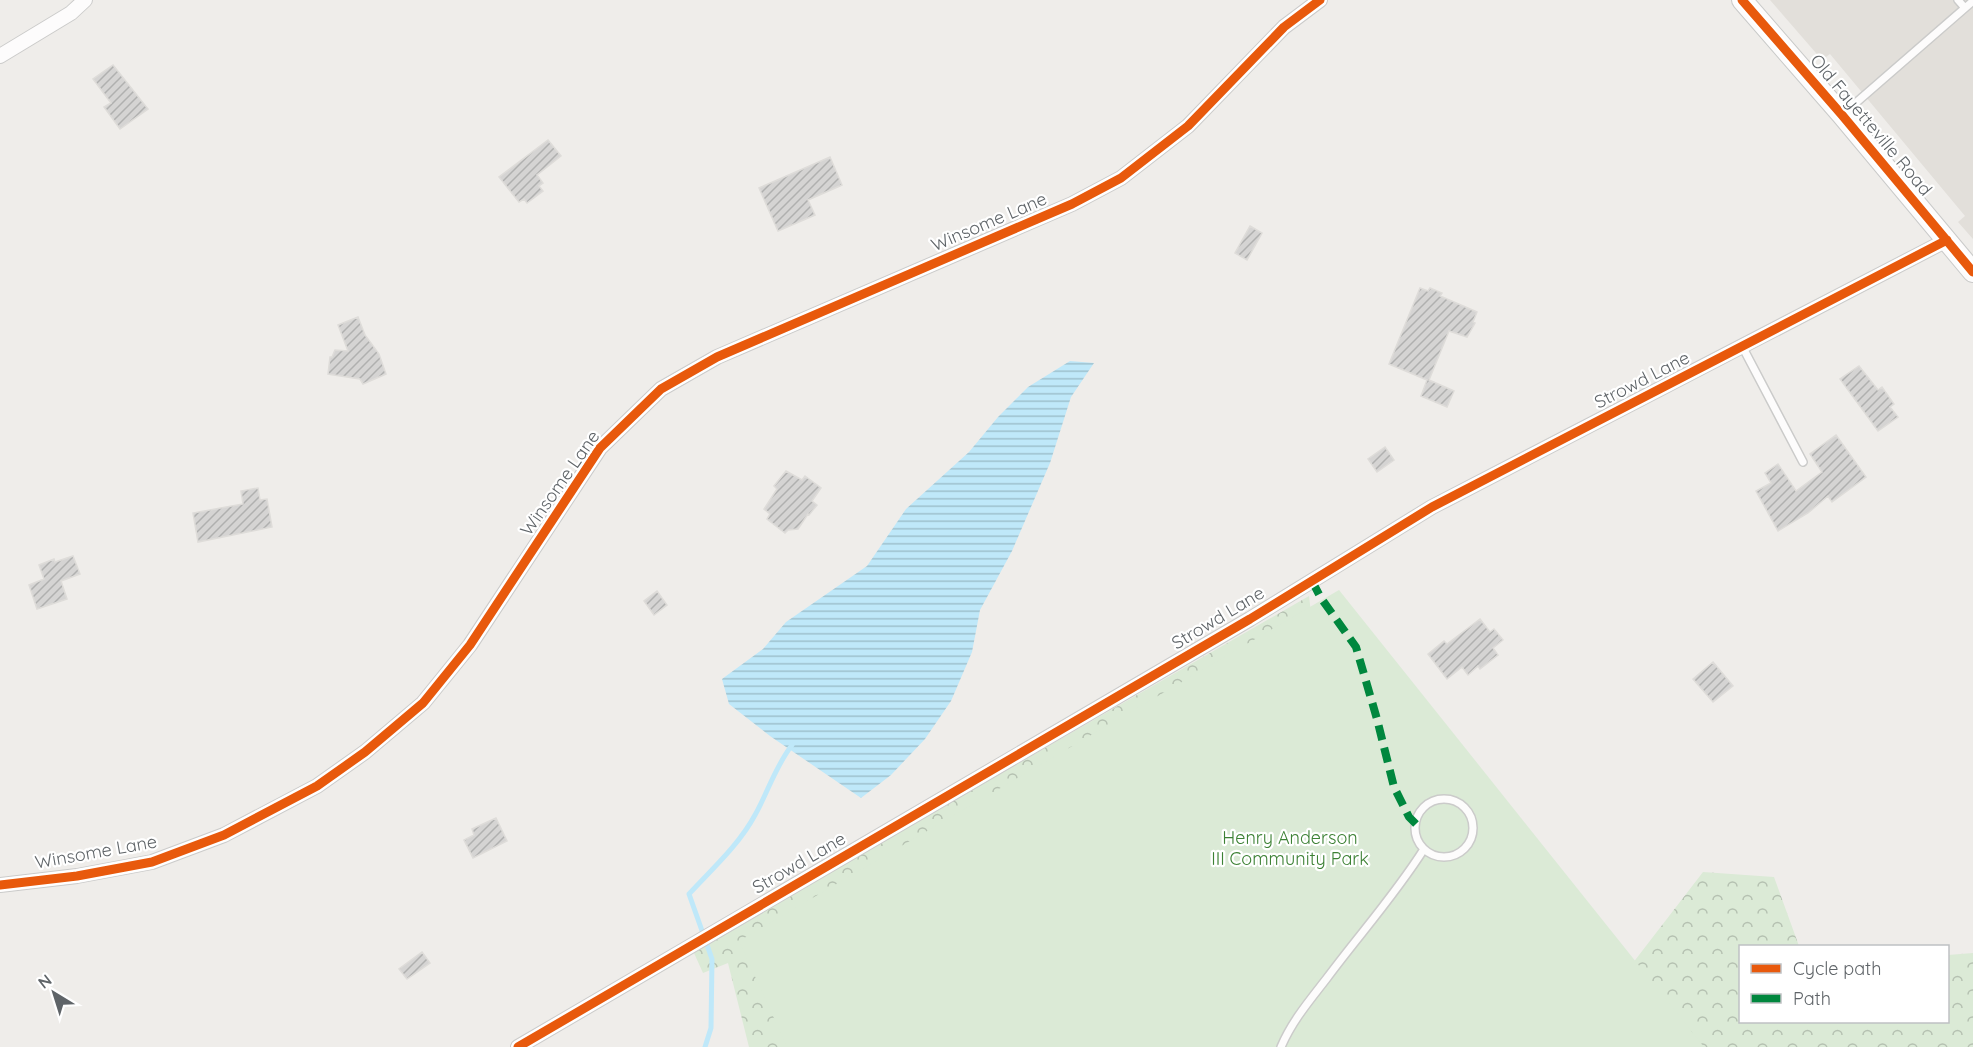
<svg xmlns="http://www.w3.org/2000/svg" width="1973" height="1047" viewBox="0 0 1973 1047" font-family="Quicksand,sans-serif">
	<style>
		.education { fill: #e2dfda }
		.forest { fill: url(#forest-crowns) }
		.park { fill: #dbead6 }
		.water { fill: url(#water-rules) }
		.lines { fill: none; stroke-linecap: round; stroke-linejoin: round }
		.stream { stroke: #bfe8f9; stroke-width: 5 }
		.building { fill: url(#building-hatch); stroke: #dedcd9; stroke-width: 1.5 }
		.lane-casing { stroke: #cbcbca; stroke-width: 10 }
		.street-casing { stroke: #cbcbca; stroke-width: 16 }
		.secondary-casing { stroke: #c9cac9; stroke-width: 22 }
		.lane { stroke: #fdfcfc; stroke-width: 7 }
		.street { stroke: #fdfcfc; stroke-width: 14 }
		.secondary { stroke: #fdfcfc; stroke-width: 20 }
		.quiet { stroke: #00873e; stroke-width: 8; stroke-dasharray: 15 8; stroke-linecap: butt }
		.cycleway-casing { stroke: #fff; stroke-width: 13 }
		.cycleway { stroke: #e8590c; stroke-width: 9 }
		.labels { text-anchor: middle; stroke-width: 4.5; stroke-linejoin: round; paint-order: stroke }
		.street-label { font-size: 18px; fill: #5f6468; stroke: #fff }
		.park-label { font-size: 18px; fill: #3c8134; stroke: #fff }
	</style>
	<defs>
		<pattern id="forest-crowns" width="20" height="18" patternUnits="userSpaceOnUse" patternTransform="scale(1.5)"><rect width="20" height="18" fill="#dbead6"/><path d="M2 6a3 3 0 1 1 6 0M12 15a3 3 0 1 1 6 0" fill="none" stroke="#b5c1b1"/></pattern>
		<pattern id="water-rules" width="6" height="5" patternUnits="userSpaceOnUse" patternTransform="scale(1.5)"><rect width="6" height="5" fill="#bfe8f9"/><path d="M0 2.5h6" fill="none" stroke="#9ec0cd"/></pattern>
		<pattern id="building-hatch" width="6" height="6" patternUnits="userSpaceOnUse" patternTransform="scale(1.5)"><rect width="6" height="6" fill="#d5d4d3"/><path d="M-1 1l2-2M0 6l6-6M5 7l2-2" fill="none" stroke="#b0b0af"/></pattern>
	</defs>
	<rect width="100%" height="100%" fill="#efedea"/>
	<!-- education -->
	<path class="education" d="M1770,0H1973V239L1958,222L1965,216L1830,54L1822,60Z"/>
	<!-- forest -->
	<path class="forest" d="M1309,596L1312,621L808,1047H749L728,963L703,973L694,953L720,935Z
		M1703,872L1774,877L1799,946H1740V1022H1948V955L1973,953V1047H1653L1629,968Z"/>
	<!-- park -->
	<path class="park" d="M1339,590L1704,1047H787L739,941Z"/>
	<!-- water -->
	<path class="water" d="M1070,361L1094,363L1071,397L1050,463L1012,551L980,610L972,652L951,701L925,739L891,775L861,798L770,736L729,704L722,679L763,649L786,622L867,566L906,509L969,452L998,417L1028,387Z"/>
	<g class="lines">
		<!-- stream -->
		<path class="stream" d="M705,1047L711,1028L712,959L689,894C711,870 739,845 755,815C768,792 775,767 792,745"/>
	</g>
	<!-- building -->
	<path class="building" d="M113,65L148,109L120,129L104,107L111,103L93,79Z
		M548,140L561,156L537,175L543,183L539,186L543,191L527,203L524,199L519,202L499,177Z
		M830,157L842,185L808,200L815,215L778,231L759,188Z
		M1250,226L1262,233L1247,260L1235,253Z
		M1420,288L1428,291L1430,288L1442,293L1440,296L1477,312L1473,322L1475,323L1467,337L1449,331L1429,380L1454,391L1447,407L1421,396L1427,380L1389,364Z
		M358,317L365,335L379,354L386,374L363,384L360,379L328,374L330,357H332L335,350L348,351L338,325Z
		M1859,366L1878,390L1882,387L1894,404L1890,407L1898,417L1878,431L1840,379Z
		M1836,435L1866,477L1832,502L1828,496L1808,513L1778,531L1756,491L1771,483L1765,473L1778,464L1796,491L1822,472L1810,454Z
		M1385,447L1394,460L1377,472L1368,459Z
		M786,471L802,480L805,476L821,488L812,501L817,505L809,515L808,514L798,529L788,530L785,533L767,519L770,514L764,509L777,489L774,486Z
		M258,488L260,500L267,499L272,527L198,542L193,513L243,504L241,491Z
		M73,556L80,574L61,581L67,599L37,609L29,585L44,579L39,565L54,559L55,562Z
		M657,591L667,605L654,615L644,601Z
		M1480,619L1490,632L1494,629L1503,640L1493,648L1498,655L1480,669L1478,666L1468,675L1462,667L1447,679L1428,654L1444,641L1447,644Z
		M1713,662L1733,686L1713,702L1693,679Z
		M496,818L507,841L473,858L464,840L474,835L472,829Z
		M422,952L430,963L407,979L399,969Z"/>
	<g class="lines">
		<defs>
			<path id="lane" d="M1958,0L1965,8
				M1843,114L1973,1
				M1742,346L1803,462
				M1415 828a29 29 0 1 1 58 0a29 29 0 1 1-58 0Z
				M1281,1047C1292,1021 1310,1000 1327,978C1359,935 1395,895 1424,849"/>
			<path id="street" d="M0,56L71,13L85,0
				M0,885L77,876L152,862L224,835L317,786L365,752L423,703L470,645L600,448L661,389L717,357L1072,204L1121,178L1188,126L1284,27L1320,0
				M518,1047L1250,619L1432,507L1947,240"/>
			<path id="secondary" d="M1742,0L1842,115L1973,272"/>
		</defs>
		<!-- lane casing -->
		<use href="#lane" class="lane-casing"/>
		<!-- street casing -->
		<use href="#street" class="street-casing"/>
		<!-- secondary casing -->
		<use href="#secondary" class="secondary-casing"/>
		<!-- lane -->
		<use href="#lane" class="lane"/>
		<!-- street -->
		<use href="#street" class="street"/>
		<!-- secondary -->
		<use href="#secondary" class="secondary"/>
		<!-- quiet -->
		<path class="quiet" d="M1312,581L1321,598L1356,647L1377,719L1394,787L1409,817L1416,824"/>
		<defs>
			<path id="cycleway" d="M1742,0L1842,115L1973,272
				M0,885L77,876L152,862L224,835L317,786L365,752L423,703L470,645L600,448L661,389L717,357L1072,204L1121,178L1188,126L1284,27L1320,0
				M518,1047L1250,619L1432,507L1947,240"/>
		</defs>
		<!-- cycleway casing -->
		<use href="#cycleway" class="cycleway-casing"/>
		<!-- cycleway -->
		<use href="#cycleway" class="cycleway"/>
	</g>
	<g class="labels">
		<!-- street labels -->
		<g class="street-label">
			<text transform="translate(1871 125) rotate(50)" y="6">Old Fayetteville Road</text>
			<text transform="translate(989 222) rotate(-23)" y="6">Winsome Lane</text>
			<text transform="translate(1642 380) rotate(-27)" y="6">Strowd Lane</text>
			<text transform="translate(560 483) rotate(-55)" y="6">Winsome Lane</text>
			<text transform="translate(1218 618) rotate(-31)" y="6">Strowd Lane</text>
			<text transform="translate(96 852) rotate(-10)" y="6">Winsome Lane</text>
			<text transform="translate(799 863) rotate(-30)" y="6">Strowd Lane</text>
		</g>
		<!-- park labels -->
		<g class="park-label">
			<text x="1290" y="844">Henry Anderson<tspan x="1290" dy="21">III Community Park</tspan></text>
		</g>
	</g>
	<!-- legend -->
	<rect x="1739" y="945" width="210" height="78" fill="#ffffff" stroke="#bfc1c3" stroke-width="1.5"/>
	<rect x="1751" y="964" width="30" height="9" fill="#e8590c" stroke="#bfc1c3" stroke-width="1.5"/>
	<text x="1793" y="975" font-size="18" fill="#5f6468">Cycle path</text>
	<rect x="1751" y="994" width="30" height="9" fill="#00873e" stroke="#bfc1c3" stroke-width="1.5"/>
	<text x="1793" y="1005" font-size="18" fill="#5f6468">Path</text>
	<!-- north arrow -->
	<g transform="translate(54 993) rotate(322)" stroke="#ffffff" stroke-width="4.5" paint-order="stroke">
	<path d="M0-4.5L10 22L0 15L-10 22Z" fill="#5f6468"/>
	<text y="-9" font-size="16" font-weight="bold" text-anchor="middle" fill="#5f6468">N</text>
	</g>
</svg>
